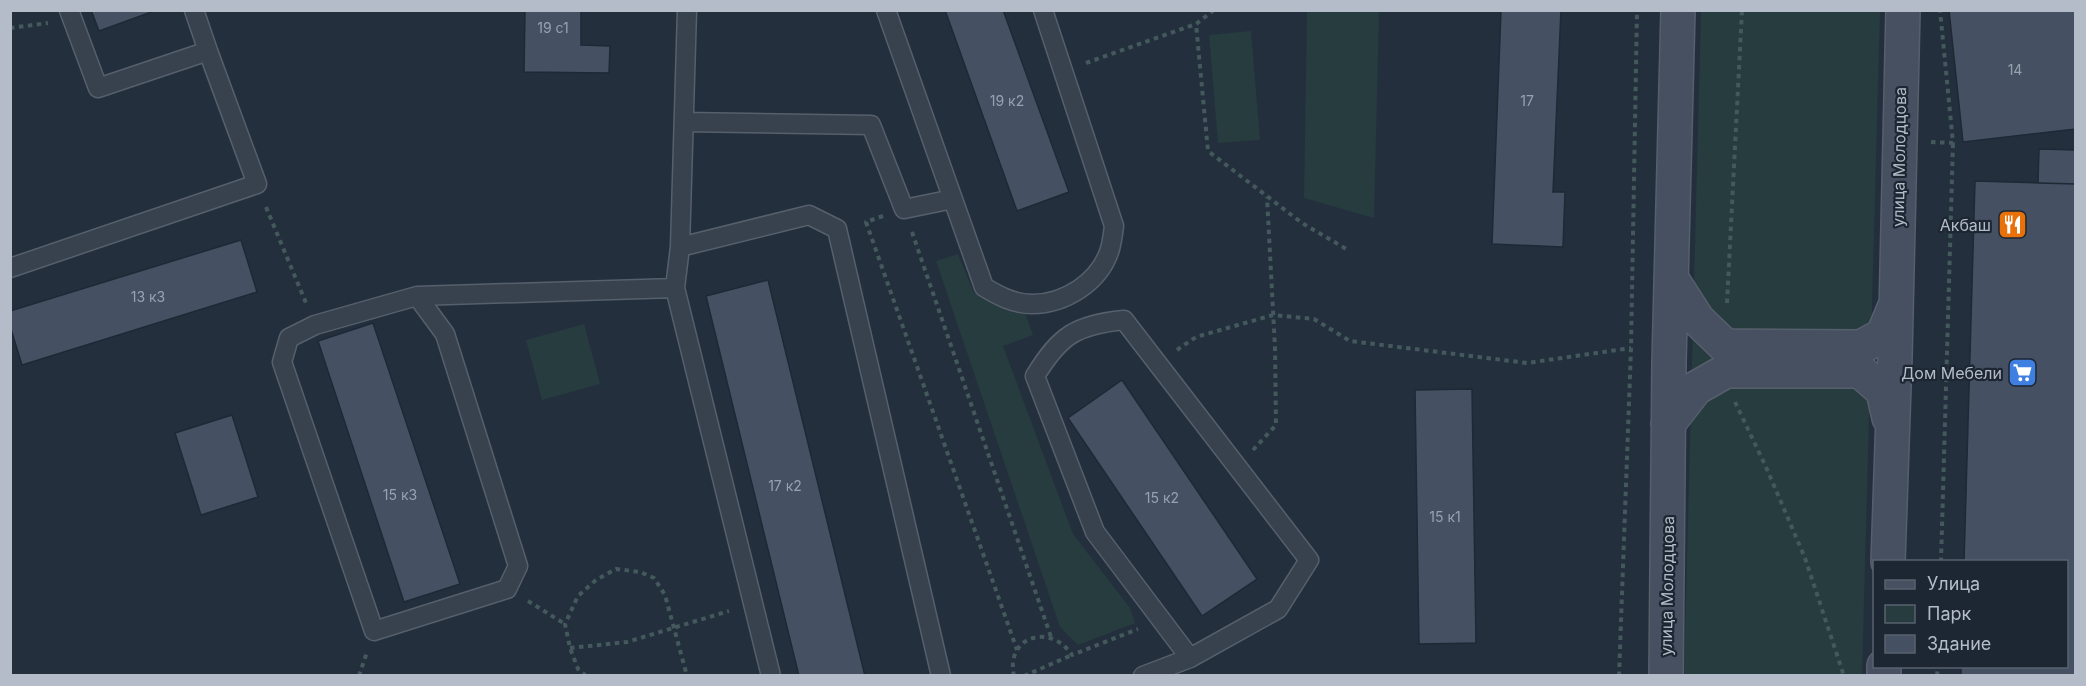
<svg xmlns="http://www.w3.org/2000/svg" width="2086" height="686" viewBox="0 0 2086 686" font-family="Inter,sans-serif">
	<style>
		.green { fill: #263c3f }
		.building { fill: #455162; stroke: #1f2835; stroke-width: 1.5 }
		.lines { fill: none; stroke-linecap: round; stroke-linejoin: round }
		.lane-casing { stroke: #565f6c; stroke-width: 21 }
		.secondary-casing { stroke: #565f6c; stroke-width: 36 }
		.path { stroke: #44595c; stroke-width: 4; stroke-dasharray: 4.5 4.5; stroke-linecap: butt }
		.lane { stroke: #38414e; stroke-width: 18 }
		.secondary { stroke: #465061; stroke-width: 33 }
		.labels { text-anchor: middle; stroke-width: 4.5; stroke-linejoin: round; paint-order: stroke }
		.number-label { font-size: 14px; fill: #98a1af }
		.street-label { font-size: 16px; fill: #b4bcc9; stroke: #1d2633 }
		.poi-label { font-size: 16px; fill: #b4bcc9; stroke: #1d2633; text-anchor: end }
	</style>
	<rect width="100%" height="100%" fill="#242f3e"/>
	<!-- green -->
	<path class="green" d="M1307,11H1379L1374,218L1304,198Z
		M1701,11H1880L1862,675L1684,676Z
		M1251,31L1260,140L1218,143L1209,35Z
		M958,254L974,293L997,305L1025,313L1033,335L1003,346L1073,534L1130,608L1135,623L1078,645L1060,627L936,261Z
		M584,324L600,384L542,400L526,340Z"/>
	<!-- building -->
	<path class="building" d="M91,10H157L99,31Z
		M525,10H581V45L610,46L609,73L524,72Z
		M945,10H1003L1069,192L1017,211Z
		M1501,10H1561L1553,192H1565L1563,247L1492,244Z
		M1949,10H2076V129L1963,142Z
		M2039,149L2076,150V184L2038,183Z
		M1975,181L2076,184V676H1961V666H2066V562H1964Z
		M241,240L257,292L22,365L10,326V311Z
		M768,280L865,676H799L706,296Z
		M373,323L460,584L404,602L318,341Z
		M1122,380L1257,579L1202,616L1068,418Z
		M1472,389L1476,643L1419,644L1415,390Z
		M232,415L258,497L201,515L175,433Z"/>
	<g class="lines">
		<defs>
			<path id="lane" d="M69,10L98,88L208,51L194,10
				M687,10L680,247L675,288L771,676
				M886,10L984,287C999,296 1014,304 1032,304C1065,304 1100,282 1110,249C1112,242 1113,234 1114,226L1043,10
				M684,122L871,125L904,209L953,199
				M680,247L809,215L837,229L941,676
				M10,268L257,184L208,51
				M417,296L445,334L518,566L507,589L374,631L282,362L289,338L315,325L417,296L675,288
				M1124,320L1309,560L1278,609L1190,658L1095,532L1035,376C1060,335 1076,325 1124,320Z
				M1143,676L1190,658"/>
			<path id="secondary" d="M1671,278L1698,320L1725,346L1861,347L1883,335L1895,306
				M1668,424L1696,388L1726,371H1860L1883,391L1889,418
				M1888,562L1895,357L1903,10
				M1666,676L1669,362L1678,10
				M1884,676V666"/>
		</defs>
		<!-- lane casing -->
		<use href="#lane" class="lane-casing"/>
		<!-- secondary casing -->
		<use href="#secondary" class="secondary-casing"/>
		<!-- path -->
		<path class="path" d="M1214,10L1196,24L1208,151L1302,223L1348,250
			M10,28L48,23
			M1086,63L1196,24
			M1931,142L1953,143L1940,10
			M266,207L306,303
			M883,216L866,222L1017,650
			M912,232L1051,637
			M1727,303L1742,10
			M1177,350L1196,337L1273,315L1314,319L1350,341L1527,363L1631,348
			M1735,402L1766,467L1805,558L1844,676
			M1253,450L1276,425L1275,348L1267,197
			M1941,562L1953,143
			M528,601L565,624
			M570,648L627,642L729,611
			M359,676L367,652
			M586,676L578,669L570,648L565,624L578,596L596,580L616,569L640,572L654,578L665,595L687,676
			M1014,676C1005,637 1050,622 1072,655L1138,629
			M1024,676L1072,655
			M1619,676L1631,348L1637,10
			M1937,676L1938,666"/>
		<!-- lane -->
		<use href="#lane" class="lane"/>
		<!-- secondary -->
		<use href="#secondary" class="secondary"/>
	</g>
	<!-- icons -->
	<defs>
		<symbol id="restaurant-square" viewBox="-11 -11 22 22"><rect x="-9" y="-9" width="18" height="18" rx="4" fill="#e8710a" stroke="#1d2633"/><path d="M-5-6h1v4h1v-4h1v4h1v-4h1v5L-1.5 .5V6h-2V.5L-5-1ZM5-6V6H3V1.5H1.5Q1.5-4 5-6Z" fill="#fff"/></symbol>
		<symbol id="supermarket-square" viewBox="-11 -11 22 22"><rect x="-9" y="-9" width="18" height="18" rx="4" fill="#3f7fe0" stroke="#1d2633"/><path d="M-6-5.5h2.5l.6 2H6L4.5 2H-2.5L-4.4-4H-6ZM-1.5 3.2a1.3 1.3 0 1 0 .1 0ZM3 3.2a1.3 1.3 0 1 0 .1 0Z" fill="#fff"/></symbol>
	</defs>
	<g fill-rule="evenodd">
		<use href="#restaurant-square" x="1996" y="208" width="33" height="33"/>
		<use href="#supermarket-square" x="2006" y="356" width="33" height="33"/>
	</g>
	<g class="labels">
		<!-- number labels -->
		<g class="number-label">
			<text x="553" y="33">19 с1</text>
			<text x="2015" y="75">14</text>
			<text x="1007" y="106">19 к2</text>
			<text x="1527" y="106">17</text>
			<text x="148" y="302">13 к3</text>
			<text x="785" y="491">17 к2</text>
			<text x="400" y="500">15 к3</text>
			<text x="1162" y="503">15 к2</text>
			<text x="1445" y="522">15 к1</text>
		</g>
		<!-- street labels -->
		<g class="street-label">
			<text transform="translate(1899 157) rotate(-89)" y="6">улица Молодцова</text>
			<text transform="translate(1667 586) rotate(-89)" y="6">улица Молодцова</text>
		</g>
		<!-- poi labels -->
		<g class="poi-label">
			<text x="1991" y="231">Акбаш</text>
			<text x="2002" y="379">Дом Мебели</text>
		</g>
	</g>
	<!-- border -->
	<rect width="2086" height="686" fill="none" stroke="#b4bcc9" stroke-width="24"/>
	<!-- legend -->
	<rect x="1873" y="560" width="195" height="108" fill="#1d2633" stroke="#59626f" stroke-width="1.5"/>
	<rect x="1885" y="580" width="30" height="9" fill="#465061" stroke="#59626f" stroke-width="1.5"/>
	<text x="1927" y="590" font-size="18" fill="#b4bcc9">Улица</text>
	<rect x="1885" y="605" width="30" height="18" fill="#263c3f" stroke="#59626f" stroke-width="1.5"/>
	<text x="1927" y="620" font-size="18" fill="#b4bcc9">Парк</text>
	<rect x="1885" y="635" width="30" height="18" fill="#455162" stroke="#59626f" stroke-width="1.5"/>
	<text x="1927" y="650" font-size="18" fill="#b4bcc9">Здание</text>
</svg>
